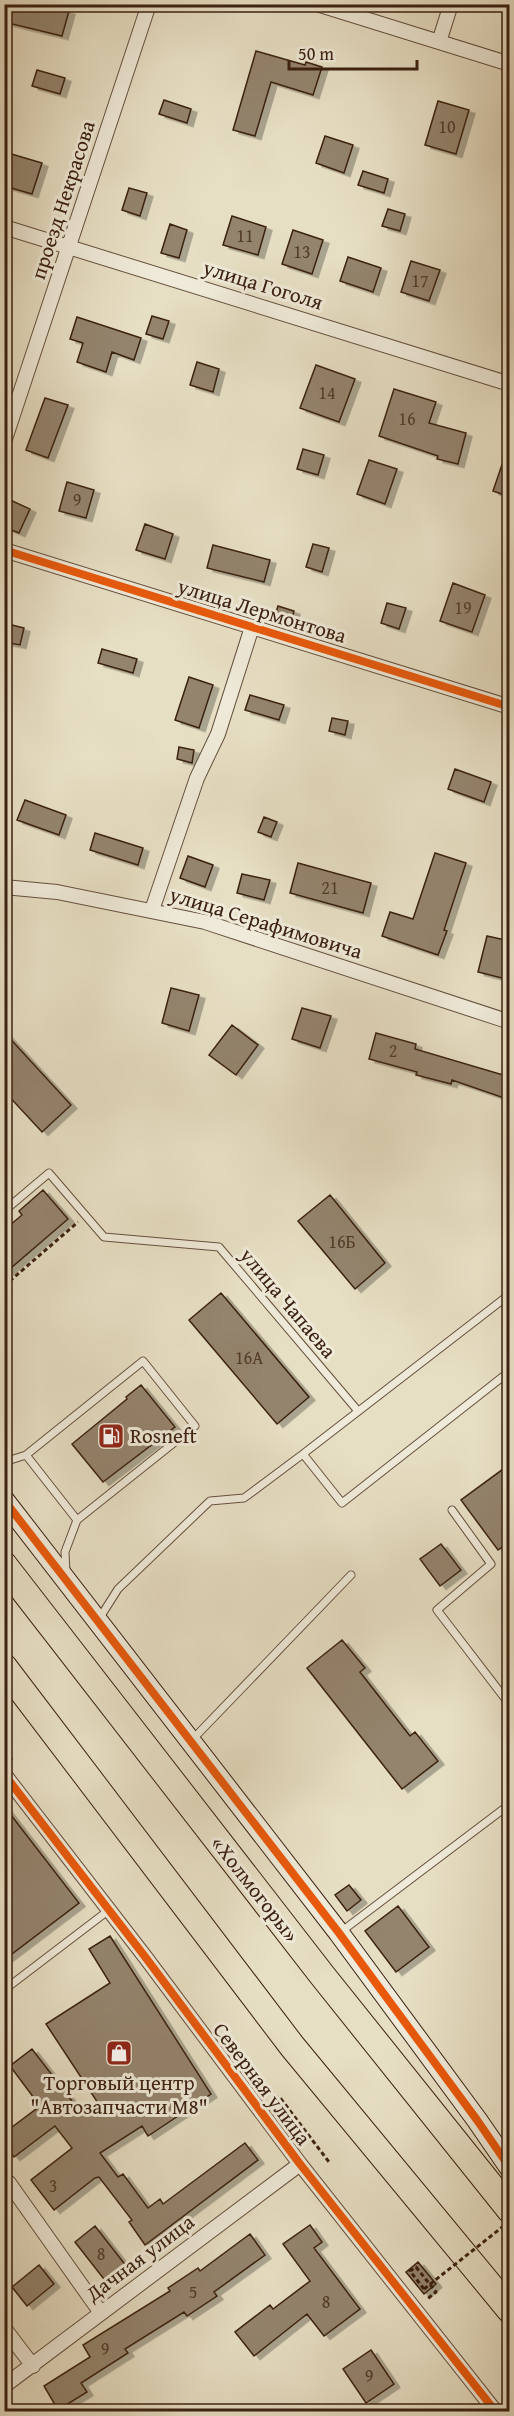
<svg xmlns="http://www.w3.org/2000/svg" width="514" height="2416" viewBox="0 0 514 2416" font-family="'Gentium Book Plus',serif">
	<style>
		.building { fill: #94846e; stroke: #3b2111; stroke-width: 1.5; filter: url(#shadow) }
		.lines { fill: none; stroke-linecap: round; stroke-linejoin: round }
		.lane-casing { stroke: #66503e; stroke-width: 9 }
		.street-casing { stroke: #66503e; stroke-width: 16 }
		.secondary-casing { stroke: #3b2111; stroke-width: 22 }
		.highway-casing { stroke: #3b2111; stroke-width: 28 }
		.path { stroke: #3b2111; stroke-width: 3; stroke-dasharray: 4.5 3; stroke-linecap: butt }
		.lane { stroke: #efead9; stroke-width: 7 }
		.street { stroke: #efead9; stroke-width: 14 }
		.secondary { stroke: #efead9; stroke-width: 20 }
		.highway { stroke: #e7dfc4; stroke-width: 26 }
		.path-bridge { stroke: #3b2111; stroke-width: 3; stroke-dasharray: 4.5 3; stroke-linecap: butt }
		.cycleway-casing { stroke: #efead9; stroke-width: 11 }
		.cycleway { stroke: #e8590c; stroke-width: 8 }
		.labels { text-anchor: middle; stroke-width: 6; stroke-linejoin: round; paint-order: stroke }
		.number-label { font-size: 18px; fill: #513a28 }
		.street-label { font-size: 21px; fill: #3b2111; stroke: #efead9 }
		.poi-label { font-size: 21px; fill: #3b2111; stroke: #efead9; text-anchor: start }
	</style>
	<defs>
		<filter id="shadow"><feDropShadow dx="6" dy="3.5" stdDeviation="0" flood-color="#0004"/></filter>
	</defs>
	<rect width="100%" height="100%" fill="#e7dfc4"/>
	<filter id="stains"><feTurbulence type="fractalNoise" baseFrequency=".00333" numOctaves="4"/><feColorMatrix values="0 0 0 0 .2 0 0 0 0 .09 0 0 0 0 .02 0 0 0 .5 -.17"/></filter>
	<radialGradient id="worn" r=".72"><stop offset=".6" stop-color="#630" stop-opacity="0"/><stop offset="1" stop-color="#630" stop-opacity=".3"/></radialGradient>
	<!-- building -->
	<path class="building" d="M4,4H45L69,11L62,36L4,22Z
		M256,51L305,65L306,62L322,67L313,95L271,82L255,136L233,130Z
		M37,70L65,78L60,94L32,86Z
		M164,100L191,109L187,123L159,114Z
		M438,101L469,110L456,154L425,145Z
		M325,136L353,145L344,173L316,163Z
		M8,153L42,163L32,194L4,186V165Z
		M363,171L388,179L384,193L358,185Z
		M129,188L147,193L140,216L122,210Z
		M388,209L405,214L400,231L382,226Z
		M232,216L266,227L258,255L223,245Z
		M170,224L187,230L179,258L161,253Z
		M293,230L323,240L312,274L282,264Z
		M348,257L381,268L373,292L340,281Z
		M411,261L440,270L429,301L401,292Z
		M152,316L169,321L163,339L146,334Z
		M77,317L141,338L134,360L112,352L106,372L77,362L83,343L70,339Z
		M197,362L219,369L213,392L190,385Z
		M316,365L355,379L339,422L300,408Z
		M394,389L436,402L429,423L466,433L458,464L437,459L438,456L379,436Z
		M45,398L68,405L48,458L26,450Z
		M303,449L324,455L318,475L297,469Z
		M507,450H510V497L493,491Z
		M369,460L397,469L385,504L357,494Z
		M67,482L94,490L86,518L59,511Z
		M8,499L30,509L19,533L4,527V507Z
		M145,524L173,534L165,559L136,550Z
		M313,544L329,548L322,572L306,567Z
		M213,545L270,560L264,582L207,568Z
		M453,583L485,595L472,632L440,621Z
		M387,603L406,608L399,629L381,623Z
		M278,606L294,611L291,623L274,619Z
		M4,623L24,628L20,645L4,642Z
		M102,649L137,659L133,673L98,663Z
		M189,677L213,685L199,728L175,720Z
		M250,695L284,705L279,720L245,710Z
		M332,718L348,721L345,735L329,731Z
		M179,747L194,750L192,763L177,759Z
		M455,769L491,782L484,802L448,789Z
		M25,800L66,815L59,835L17,820Z
		M264,817L277,822L271,837L258,832Z
		M95,833L143,848L138,865L90,850Z
		M435,853L466,863L444,930L447,931L438,955L382,936L390,912L413,919Z
		M188,856L213,865L205,887L180,878Z
		M298,863L371,883L363,913L290,893Z
		M242,874L270,880L264,900L237,893Z
		M487,936L510,941V980L478,972Z
		M171,988L199,995L189,1031L162,1023Z
		M302,1008L331,1016L320,1048L292,1039Z
		M232,1025L258,1045L236,1075L209,1055Z
		M4,1032L71,1105L42,1132L4,1091Z
		M376,1033L416,1044L415,1049L510,1077V1100L452,1080L451,1084L416,1075L417,1072L369,1059Z
		M43,1190L68,1219L4,1274V1230L22,1215L19,1211Z
		M330,1195L385,1263L355,1289L298,1221Z
		M221,1293L309,1397L277,1424L189,1320Z
		M141,1385L175,1427L103,1482L72,1444L127,1399L126,1397Z
		M510,1464V1541L498,1550L461,1500Z
		M441,1544L461,1570L440,1586L420,1559Z
		M342,1640L365,1668L360,1672L410,1736L415,1732L438,1761L402,1789L307,1668Z
		M4,1806L79,1903L4,1960Z
		M349,1885L361,1900L347,1911L335,1895Z
		M398,1906L429,1947L396,1972L365,1931Z
		M110,1936L211,2094L148,2136L142,2126L100,2153L118,2177L123,2174L148,2208L160,2199L163,2204L245,2143L258,2160L145,2245L129,2222L132,2220L99,2177L95,2178L54,2210L31,2180L72,2148L55,2126L14,2157L4,2145V2133L40,2106L10,2066L32,2049L82,2114L98,2103L46,2024L110,1983L89,1949Z
		M310,2225L322,2242L314,2248L360,2309L324,2336L307,2314L254,2356L235,2332L270,2305L273,2309L310,2281L283,2244Z
		M95,2226L127,2267L107,2283L75,2242Z
		M250,2234L265,2255L214,2292L217,2296L187,2316L184,2312L125,2349L128,2353L81,2383L87,2392L58,2410L44,2386L90,2357L83,2345L170,2291L168,2288L198,2268L200,2271Z
		M418,2262L436,2284L424,2294L406,2272Z
		M39,2265L54,2284L27,2306L12,2287Z
		M371,2350L394,2384L366,2403L343,2369Z"/>
	<g class="lines">
		<defs>
			<path id="lane" d="M4,1211L49,1173L104,1237L219,1247L358,1411
				M303,1454L510,1294
				M26,1455L143,1361L195,1426L77,1520
				M4,1462L26,1455L77,1520L65,1552L66,1573
				M452,1510L491,1564L437,1610L510,1705
				M99,1619L118,1589L210,1501L244,1498L303,1454L342,1503L510,1371
				M192,1740L351,1575
				M342,1931L510,1804
				M4,1990L109,1910"/>
			<path id="street" d="M317,4L510,64
				M439,42L451,4
				M4,227L510,384
				M4,442L149,4
				M4,550L510,707
				M4,887L57,892L205,922L510,1022
				M152,910L197,778L218,734L252,627
				M4,1774L146,1958L300,2164L496,2412
				M9,2183L101,2313
				M4,2328L33,2366
				M4,2386L300,2164"/>
			<path id="secondary" d="M4,1500L339,1933L477,2120L510,2168"/>
			<path id="highway" d="M4,1565L322,1975L510,2210
				M4,1667L292,2046L510,2310"/>
		</defs>
		<!-- lane casing -->
		<use href="#lane" class="lane-casing"/>
		<!-- street casing -->
		<use href="#street" class="street-casing"/>
		<!-- secondary casing -->
		<use href="#secondary" class="secondary-casing"/>
		<!-- highway casing -->
		<use href="#highway" class="highway-casing"/>
		<!-- path -->
		<path class="path" d="M4,1286L78,1222
			M4,1751L13,1761
			M267,2092L281,2099L329,2162
			M424,2289L410,2271L416,2267L436,2292L426,2300"/>
		<!-- lane -->
		<use href="#lane" class="lane"/>
		<!-- street -->
		<use href="#street" class="street"/>
		<!-- secondary -->
		<use href="#secondary" class="secondary"/>
		<!-- highway -->
		<use href="#highway" class="highway"/>
		<!-- path-bridge -->
		<path class="path-bridge" d="M424,2289L510,2221"/>
		<defs>
			<path id="cycleway" d="M4,550L510,707
				M4,1500L339,1933L477,2120L510,2168
				M4,1774L146,1958L300,2164L496,2412"/>
		</defs>
		<!-- cycleway casing -->
		<use href="#cycleway" class="cycleway-casing"/>
		<!-- cycleway -->
		<use href="#cycleway" class="cycleway"/>
	</g>
	<!-- icons -->
	<defs>
		<symbol id="fuel-square" viewBox="-11 -11 22 22"><rect x="-9" y="-9" width="18" height="18" rx="4" fill="#8f2418" stroke="#efead9"/><path d="M-5.5-6h7V0h2V4h1.3V-2.5L3-4.5l.8-.8L6-3V5H2.5V1h-1V6h-7ZM-4.2-4.7v3.2H.2V-4.7Z" fill="#fff"/></symbol>
		<symbol id="shop-square" viewBox="-11 -11 22 22"><rect x="-9" y="-9" width="18" height="18" rx="4" fill="#8f2418" stroke="#efead9"/><path d="M-5-2.5h2.3a2.7 3.5 0 0 1 5.4 0H5L5.5 6h-11ZM-1.5-2.5h3a1.5 2.3 0 0 0-3 0Z" fill="#fff"/></symbol>
	</defs>
	<g fill-rule="evenodd">
		<use href="#fuel-square" x="96" y="1421" width="30" height="30"/>
		<use href="#shop-square" x="104" y="2038" width="30" height="30"/>
	</g>
	<g class="labels">
		<!-- number labels -->
		<g class="number-label">
			<text x="447" y="133">10</text>
			<text x="245" y="242">11</text>
			<text x="302" y="258">13</text>
			<text x="420" y="287">17</text>
			<text x="327" y="399">14</text>
			<text x="407" y="425">16</text>
			<text x="77" y="506">9</text>
			<text x="463" y="614">19</text>
			<text x="330" y="894">21</text>
			<text x="393" y="1057">2</text>
			<text x="342" y="1248">16Б</text>
			<text x="249" y="1364">16А</text>
			<text x="53" y="2192">3</text>
			<text x="101" y="2260">8</text>
			<text x="193" y="2298">5</text>
			<text x="326" y="2308">8</text>
			<text x="105" y="2355">9</text>
			<text x="369" y="2382">9</text>
		</g>
		<!-- street labels -->
		<g class="street-label">
			<text transform="translate(63 200) rotate(-72)" y="7">проезд Некрасова</text>
			<text transform="translate(263 285) rotate(17)" y="7">улица Гоголя</text>
			<text transform="translate(262 611) rotate(17)" y="7">улица Лермонтова</text>
			<text transform="translate(266 923) rotate(17)" y="7">улица Серафимовича</text>
			<text transform="translate(288 1303) rotate(50)" y="7">улица Чапаева</text>
			<text transform="translate(255 1889) rotate(52)" y="7">«Холмогоры»</text>
			<text transform="translate(262 2084) rotate(53)" y="7">Северная улица</text>
			<text transform="translate(140 2258) rotate(-37)" y="7">Дачная улица</text>
		</g>
		<!-- poi labels -->
		<g class="poi-label">
			<text x="130" y="1443">Rosneft</text>
			<text x="119" y="2090" text-anchor="middle">Торговый центр<tspan x="119" dy="24">"Автозапчасти М8"</tspan></text>
		</g>
	</g>
	<!-- margin -->
	<rect width="514" height="2416" fill="none" stroke="#e7dfc4" stroke-width="24"/>
	<rect x="6" y="6" width="502" height="2404" fill="none" stroke="#3b2111" stroke-width="3"/>
	<rect x="12" y="12" width="490" height="2392" fill="none" stroke="#3b2111" stroke-width="1.5"/>
	<!-- scale -->
	<path d="M289 60v9h128v-9" fill="none" stroke="#3b2111" stroke-width="3"/>
	<text x="298" y="60" font-size="18" fill="#3b2111" stroke="#efead9" stroke-width="4.5" paint-order="stroke">50 m</text>
	<rect width="100%" height="100%" filter="url(#stains)"/>
	<rect width="100%" height="100%" fill="url(#worn)"/>
</svg>
